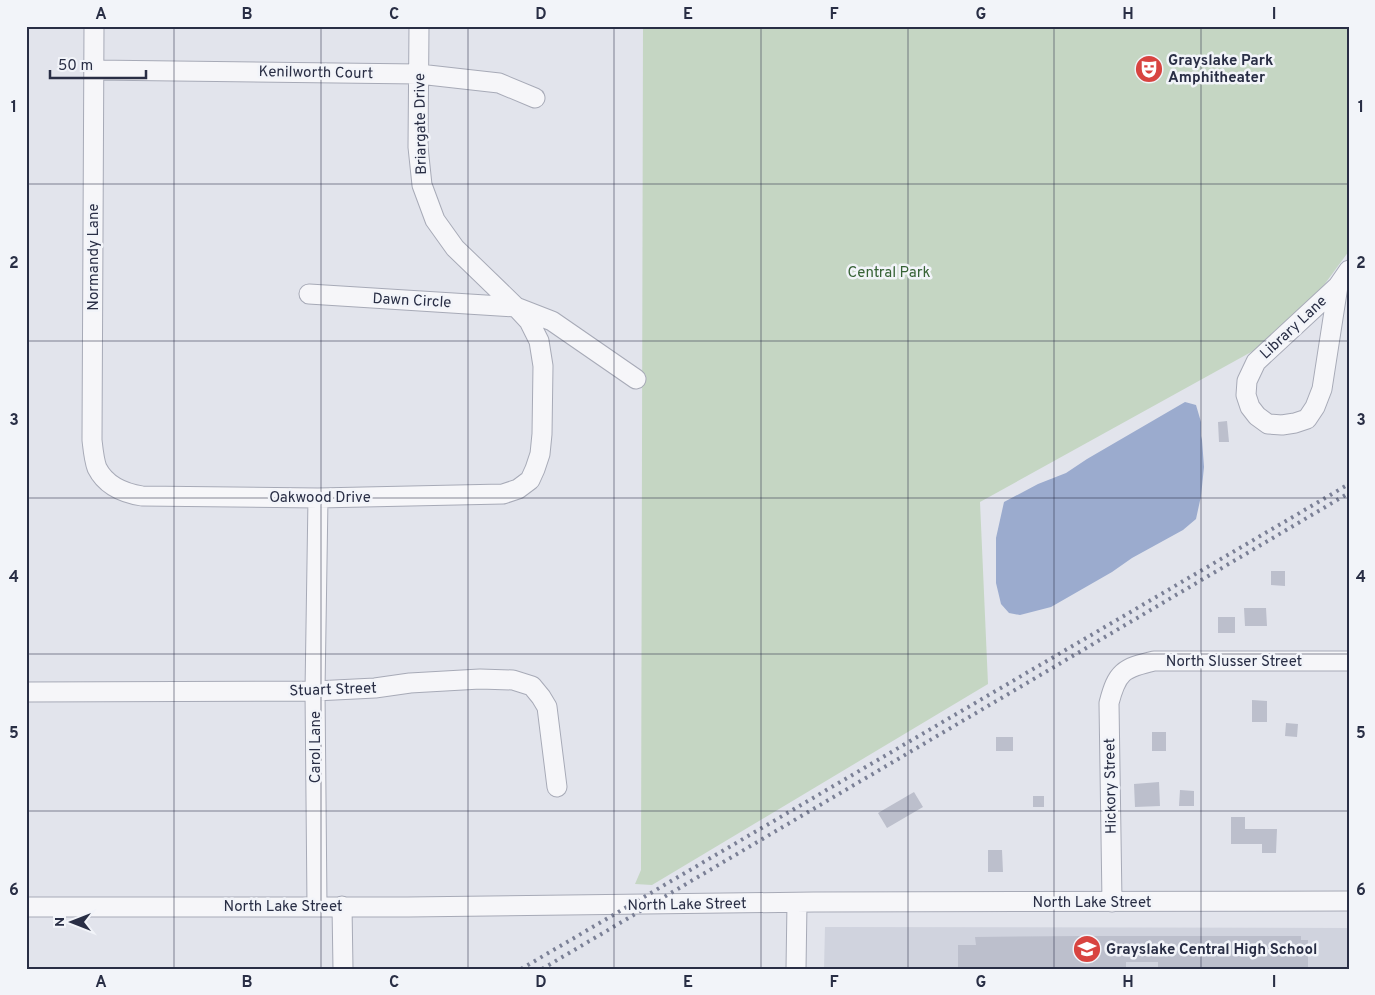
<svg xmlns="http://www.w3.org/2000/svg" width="1375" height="995" viewBox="0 0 1375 995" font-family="Overpass,sans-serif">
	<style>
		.built { fill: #d0d3de }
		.green { fill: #c5d6c3 }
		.water { fill: #9babce }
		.building { fill: #bcbfcc }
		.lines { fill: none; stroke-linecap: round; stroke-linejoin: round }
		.minor-casing { stroke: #a7aab7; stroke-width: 21 }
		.minor { stroke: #f6f6f9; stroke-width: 19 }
		.rail { stroke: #7b8096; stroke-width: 4; stroke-dasharray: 2.5 5; stroke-linecap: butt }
		.grid { fill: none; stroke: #292e45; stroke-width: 1; stroke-opacity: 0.55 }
		.labels { text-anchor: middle; stroke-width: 5; stroke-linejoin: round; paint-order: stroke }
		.poi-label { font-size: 15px; font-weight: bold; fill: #292e45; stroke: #f2f4f9; text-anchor: start }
		.street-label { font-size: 15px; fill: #292e45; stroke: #f2f4f9 }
		.park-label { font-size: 15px; fill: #366235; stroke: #f2f4f9 }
		.neatline { fill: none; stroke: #292e45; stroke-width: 2 }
		.grid-label { font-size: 16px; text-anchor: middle; font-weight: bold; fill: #292e45 }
	</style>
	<rect width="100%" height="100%" fill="#e2e4ec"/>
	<!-- built -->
	<path class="built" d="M825,927L1349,928V969H824Z"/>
	<!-- green -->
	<path class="green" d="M643,26H1349V251L1324,285L1291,319L1262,346L980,502L988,684L652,885L635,884L641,870Z"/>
	<!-- water -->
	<path class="water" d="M1185,402L1196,405L1201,422V436L1202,440L1204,467L1201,496L1196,519L1183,530L1132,558L1112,572L1051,607L1020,615L1009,613L1001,604L996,583V538L1004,502L1038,484L1066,473L1087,459Z"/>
	<!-- building -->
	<path class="building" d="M1143,57H1155V80H1143Z
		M1227,421L1229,442H1219L1218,422Z
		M1271,571H1285V586L1271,585Z
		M1244,608H1266L1267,626H1245Z
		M1218,617H1235V633H1218Z
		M1252,700L1267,701V722H1252Z
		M1286,723L1298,724L1297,737L1285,736Z
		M1152,732H1166V751H1152Z
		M996,737H1013V751H996Z
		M1159,782L1160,806L1135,807L1134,784Z
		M1180,790L1194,791V806H1179Z
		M914,792L923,807L887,828L878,813Z
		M1033,796H1044V807H1033Z
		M1231,817H1245V829H1277L1276,853H1262V844H1231Z
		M988,850H1002L1003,872H988Z
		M1084,936H1301V940H1308V969H1158V962H1126V969H958V945H976L975,937Z"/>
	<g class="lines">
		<defs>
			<path id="minor" d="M94,26L92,440C93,449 94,460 97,468C106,486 123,493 142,496L318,498L503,494L518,489L530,480L535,469L540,454L542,434L543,366L539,341L529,321L516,307L455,248L435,220L422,185L418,147L419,26
				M94,70L419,74L499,83L535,98
				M1338,286L1322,389L1315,407L1307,419L1295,423L1282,425L1268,424L1257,416L1250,407L1246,395L1247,381L1256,362L1338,286L1349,270
				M309,294L516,307L552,321L636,379
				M26,692L315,691L375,688L410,683L480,679L513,680L532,686L541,697L547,707L557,787
				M1112,902L1109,703C1117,672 1123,668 1154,661H1349
				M317,906L315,691L318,498
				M342,906L343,969
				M26,907H408L814,902L1349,901
				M796,969L797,903"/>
		</defs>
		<!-- minor casing -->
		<use href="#minor" class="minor-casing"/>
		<!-- minor -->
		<use href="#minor" class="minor"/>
		<!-- rail -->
		<path class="rail" d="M521,969L1349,484
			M542,969L1349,493"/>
	</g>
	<!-- grid -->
	<path class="grid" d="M174,26V969M321,26V969M468,26V969M614,26V969M761,26V969M908,26V969M1054,26V969M1201,26V969M26,184H1349M26,341H1349M26,498H1349M26,654H1349M26,811H1349"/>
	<!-- icons -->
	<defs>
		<symbol id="theatre-disc" viewBox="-11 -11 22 22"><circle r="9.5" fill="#d84440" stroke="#f2f4f9"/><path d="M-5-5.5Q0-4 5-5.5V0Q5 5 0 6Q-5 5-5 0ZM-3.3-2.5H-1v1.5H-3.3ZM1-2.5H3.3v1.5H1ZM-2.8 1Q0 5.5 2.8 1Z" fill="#fff"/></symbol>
		<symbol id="school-disc" viewBox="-11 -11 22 22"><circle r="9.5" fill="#d84440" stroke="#f2f4f9"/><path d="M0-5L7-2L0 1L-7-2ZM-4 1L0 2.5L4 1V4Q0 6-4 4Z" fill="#fff"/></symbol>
	</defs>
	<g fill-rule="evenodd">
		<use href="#theatre-disc" x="1133" y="53" width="32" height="32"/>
		<use href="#school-disc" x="1071" y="933" width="32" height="32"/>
	</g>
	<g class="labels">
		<!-- poi labels -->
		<g class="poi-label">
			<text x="1168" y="65">Grayslake Park<tspan x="1168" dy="17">Amphitheater</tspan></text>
			<text x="1106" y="954">Grayslake Central High School</text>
		</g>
		<!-- street labels -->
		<g class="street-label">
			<text transform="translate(316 72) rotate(1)" y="5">Kenilworth Court</text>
			<text transform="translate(420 124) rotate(-91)" y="5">Briargate Drive</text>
			<text transform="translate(93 257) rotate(-90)" y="5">Normandy Lane</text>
			<text transform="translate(412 300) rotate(3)" y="5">Dawn Circle</text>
			<text transform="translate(1293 327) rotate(-43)" y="5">Library Lane</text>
			<text x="320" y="502">Oakwood Drive</text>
			<text x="1234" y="666">North Slusser Street</text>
			<text transform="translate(333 689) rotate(-2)" y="5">Stuart Street</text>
			<text transform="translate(315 747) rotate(-90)" y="5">Carol Lane</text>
			<text transform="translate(1110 786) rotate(-91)" y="5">Hickory Street</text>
			<text x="1092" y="907">North Lake Street</text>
			<text transform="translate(687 904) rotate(-1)" y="5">North Lake Street</text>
			<text x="283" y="911">North Lake Street</text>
		</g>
		<!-- park labels -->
		<g class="park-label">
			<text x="889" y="277">Central Park</text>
		</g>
	</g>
	<!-- border -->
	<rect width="1375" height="995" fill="none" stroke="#f2f4f9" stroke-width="55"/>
	<!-- north arrow -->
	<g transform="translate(72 922) rotate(270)" stroke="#f2f4f9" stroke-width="4" paint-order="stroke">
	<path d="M0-4L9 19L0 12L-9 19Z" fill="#292e45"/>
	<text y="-8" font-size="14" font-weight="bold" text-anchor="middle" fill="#292e45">N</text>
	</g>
	<!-- scale -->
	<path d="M50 70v8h96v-8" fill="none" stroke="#292e45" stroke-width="2.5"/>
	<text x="58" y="70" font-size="15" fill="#292e45" stroke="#f2f4f9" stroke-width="4" paint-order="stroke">50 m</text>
	<rect x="28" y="28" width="1320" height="940" class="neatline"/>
	<g class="grid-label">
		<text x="101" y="19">A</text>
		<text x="247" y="19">B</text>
		<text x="394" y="19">C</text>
		<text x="541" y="19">D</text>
		<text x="688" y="19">E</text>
		<text x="834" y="19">F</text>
		<text x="981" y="19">G</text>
		<text x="1128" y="19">H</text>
		<text x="1274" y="19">I</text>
		<text x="14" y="112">1</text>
		<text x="1361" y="112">1</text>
		<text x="14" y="268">2</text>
		<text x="1361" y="268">2</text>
		<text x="14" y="425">3</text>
		<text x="1361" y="425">3</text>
		<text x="14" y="582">4</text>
		<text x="1361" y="582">4</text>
		<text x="14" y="738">5</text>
		<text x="1361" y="738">5</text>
		<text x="14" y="895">6</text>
		<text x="1361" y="895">6</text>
		<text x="101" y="987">A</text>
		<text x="247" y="987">B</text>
		<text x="394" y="987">C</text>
		<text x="541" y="987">D</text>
		<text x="688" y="987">E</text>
		<text x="834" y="987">F</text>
		<text x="981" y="987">G</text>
		<text x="1128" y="987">H</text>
		<text x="1274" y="987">I</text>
	</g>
</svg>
